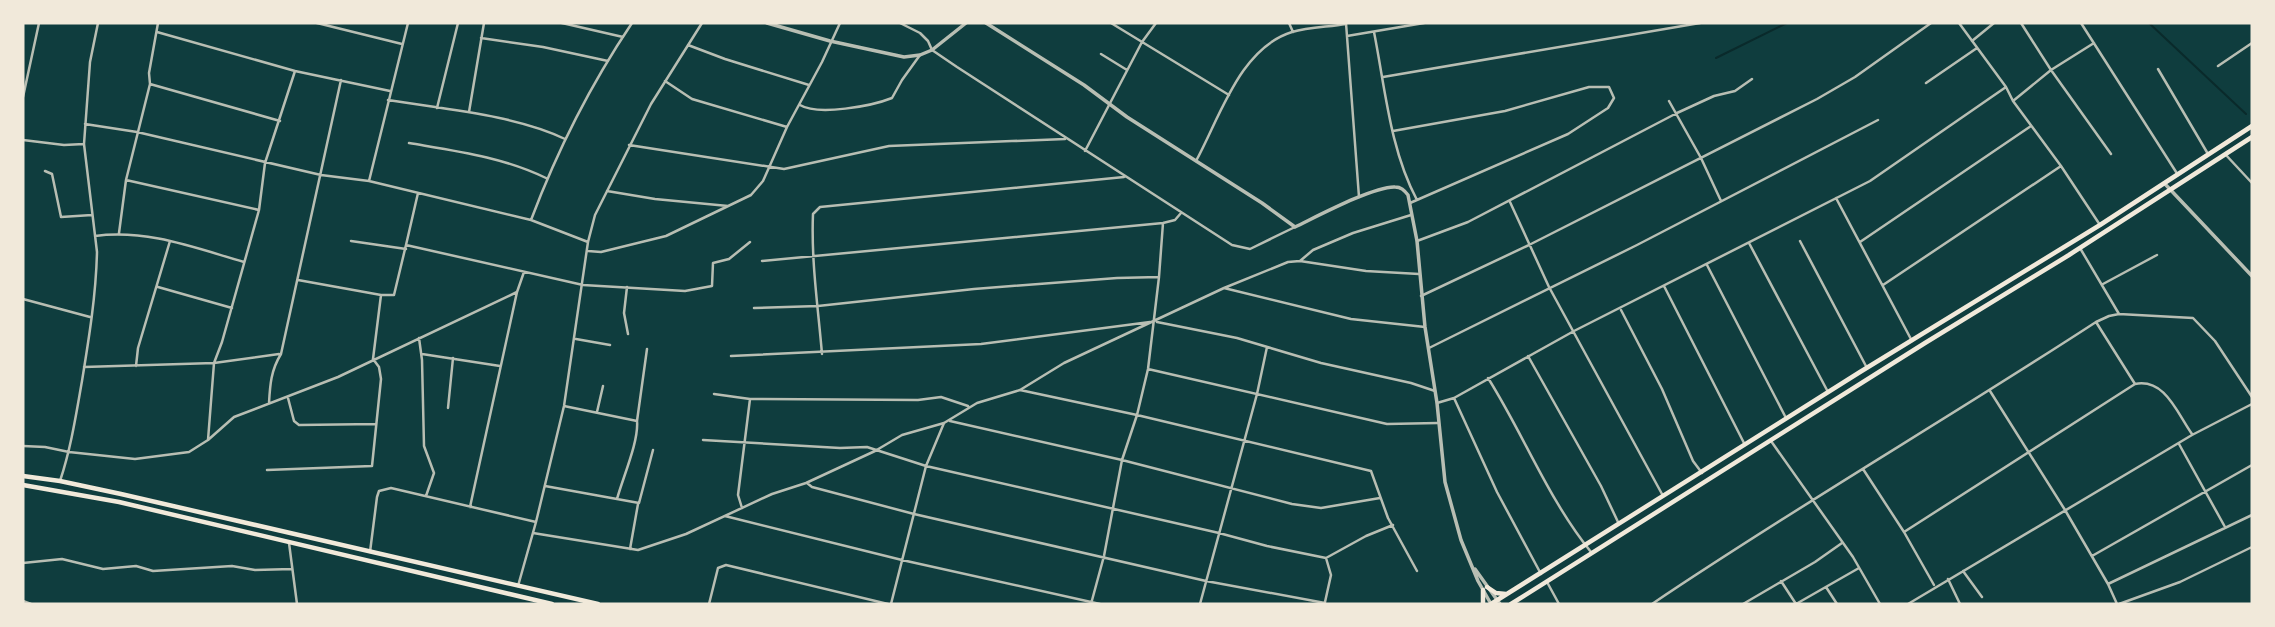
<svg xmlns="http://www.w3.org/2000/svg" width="2275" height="627" viewBox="0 0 2275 627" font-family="Ubuntu,sans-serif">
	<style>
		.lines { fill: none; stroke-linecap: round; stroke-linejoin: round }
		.stream { stroke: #0a2a2b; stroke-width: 2 }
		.minor { stroke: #b8beb3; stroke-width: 2.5 }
		.tertiary { stroke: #b8beb3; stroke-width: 3.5 }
		.trunk { stroke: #f1e9da; stroke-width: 4.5 }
	</style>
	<rect width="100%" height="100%" fill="#0f3d3e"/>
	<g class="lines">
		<!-- stream -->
		<path class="stream" d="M2149,23L2246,114
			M1716,58L1787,23"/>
		<!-- minor -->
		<path class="minor" d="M317,23L402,44
			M562,23L623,37
			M900,23L920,33L928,41L932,50L957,67L1232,245L1250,249L1295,227
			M1111,23L1229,95
			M1289,23L1293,32
			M1346,23L1359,197
			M1959,23L2006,87L2013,101L2061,166L2100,225
			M2021,23L2051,70L2111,154
			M2081,23L2178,175
			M157,32L295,71L390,91
			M1374,32C1385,87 1390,150 1417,200
			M1347,36L1424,23
			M481,38L543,47L608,61
			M1972,41L1994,23
			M688,45L725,59L809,85
			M1101,54L1127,70
			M2218,66L2252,43
			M2158,69L2208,154
			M1383,77L1700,23
			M665,81L692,99L787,127
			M1926,83L1977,48
			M150,84L280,121
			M23,97L39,23
			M388,100C442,109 516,115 565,139
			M1669,101L1701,158L1721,201
			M2013,101L2051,70L2094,43
			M800,105C818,116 872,106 892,98L902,80L920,55
			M437,108L458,23
			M469,112L484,23
			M85,124L137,132L321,175L369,181L531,220L588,242
			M1393,131L1505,111L1589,87H1609L1614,98L1608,108L1568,134L1410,203
			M23,140L64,145L84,144
			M409,143C456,151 503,157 546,178
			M629,145L784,169L889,146L1065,139
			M1085,151L1142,42L1156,23
			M2225,154L2252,183
			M1196,161C1220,117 1240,48 1292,32C1309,27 1329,27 1346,24
			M45,171L52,174L61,217L92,215
			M126,180L259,210
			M369,181L408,23
			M607,191L655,199L728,206
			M418,193L406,245L583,285L685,291L712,286L713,263L729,259L750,242
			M1836,198L1912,341
			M1510,202L1549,287L1662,494
			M531,220C557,151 591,84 632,23
			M119,233L126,180L150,84L149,73L158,23
			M95,236C147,229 195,248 244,262
			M351,241L406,249
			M1417,241L1468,222L1677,113L1714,96L1735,91L1752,79
			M1800,241L1867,368
			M1860,242L2031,126
			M1749,243L1828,392
			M2080,248L2119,314
			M588,251L601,252L666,236L751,195L763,181L787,127L822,62L840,23
			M762,261L1163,223L1175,220L1181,213
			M1300,261L1366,271L1419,274
			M1707,265L1786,418
			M298,280L381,295H394L406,245
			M2103,284L2157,255
			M1883,285L2061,166
			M1664,286L1745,445
			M158,287L232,308
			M627,287L624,313L628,334
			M1224,288L1351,319L1425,327
			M1421,296L1529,245L1817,99L1855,77L1931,23
			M23,299L90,317
			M754,308L818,306L974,289L1117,278L1159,277L1163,223
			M1621,310L1662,389L1693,461L1702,473
			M1157,322L1237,338L1321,363L1411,383L1435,391
			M2096,322L2135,384
			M419,338L422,360L424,446L434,473L426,496
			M576,339L610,345
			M1429,348L1637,245L1878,120
			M422,354L500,366
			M822,354C818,307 811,260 813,214L820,207L1124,177
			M731,356L981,344L1150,322
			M1528,356L1601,486L1618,522
			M136,366L138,348L170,241
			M84,367L214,363L279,354
			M1148,369L1387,424L1438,423
			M1488,378C1524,435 1548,499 1591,552
			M1020,390L1137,415L1371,471L1388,518L1417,571
			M1990,391L2065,510L2108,584L2117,604
			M714,394L750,399L918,400L941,397L968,406
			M288,398L294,421L299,425L376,424
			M1454,398L1497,492L1541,574
			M269,403C270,385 271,370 281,354L341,80
			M1437,403L1454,398L1574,331L1870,181L2006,87
			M564,406L637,421L647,349
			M448,408L453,358
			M597,412L603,386
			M950,421L1122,460L1292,504L1321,508L1380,498
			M208,440L214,363L222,342L259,210L265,163L295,71
			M703,440L840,448L867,447L926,466L1219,533L1267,546L1326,558L1366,536L1393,525
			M1771,441L1853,557L1880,604
			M2179,444L2225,527
			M23,446L45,447L69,452L135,459L189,452L208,440L234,417L338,377L517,292
			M1863,469L1904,532L1934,585
			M267,470L372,466L381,379L379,367L373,359L381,295
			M60,481C71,448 76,415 82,381C89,338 96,295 97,252L84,144L90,62L98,23
			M807,483L812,487L914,514L1206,581L1325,603
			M545,486L639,503L653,450
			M617,499C623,477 639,441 637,421
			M470,507L517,292L524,272
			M742,508L738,495L750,399
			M725,516L902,560L1100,604
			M1904,532L2135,384C2165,378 2177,413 2192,434
			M533,533L638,550L686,534L772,494L806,483L875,451L902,435L944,423L977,403L1020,390L1064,363L1224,288L1288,262L1300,261L1313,250L1353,233L1411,215
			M289,543L297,604
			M630,549L638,504
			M370,552L377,497L379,491L391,488L536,522
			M2092,556L2252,465
			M23,563L62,559L103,569L136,566L153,571L232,566L255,570L292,569
			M1963,571L1982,597
			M1948,579L1960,604
			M1781,581L1796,604
			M1547,582L1559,604
			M2108,584L2252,515
			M518,586L536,522L564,406L588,242L595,215L651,104L702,23
			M1826,587L1837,604
			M23,601L31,604
			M1325,602L1331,575L1326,558
			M709,604L718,568L726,565L888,604
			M891,604L926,466L944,423
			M1091,604L1104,556L1122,460L1137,415L1148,369L1159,277
			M1200,604L1257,394L1267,347
			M1652,604C1797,506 1949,418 2096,322L2109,316L2119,314L2193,318L2215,341L2252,397
			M1743,604L1815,562L1842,543
			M1796,604L1859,568
			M1908,604L2192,435L2252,404
			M2119,604L2180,582L2252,547"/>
		<!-- tertiary -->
		<path class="tertiary" d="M767,23L830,41L904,57L920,55L932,50L966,23
			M986,23L1084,85L1127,117L1262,203L1295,227C1316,217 1374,186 1395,187C1401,187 1404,190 1408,195L1417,241L1425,327L1437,403L1445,482L1461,540L1478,581L1491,604
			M2165,184L2252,276
			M1475,569L1500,604"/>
		<!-- trunk -->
		<path class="trunk" d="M23,476L60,481L121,494L598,604
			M23,485L119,502L552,604
			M1487,587L1496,593L1506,594
			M1483,590V604
			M1491,604L1860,372L2100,225L2252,126
			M1511,604L1925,343L2069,255L2252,137"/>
	</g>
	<!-- border -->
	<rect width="2275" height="627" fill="none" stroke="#f1e9da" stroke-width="49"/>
</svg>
